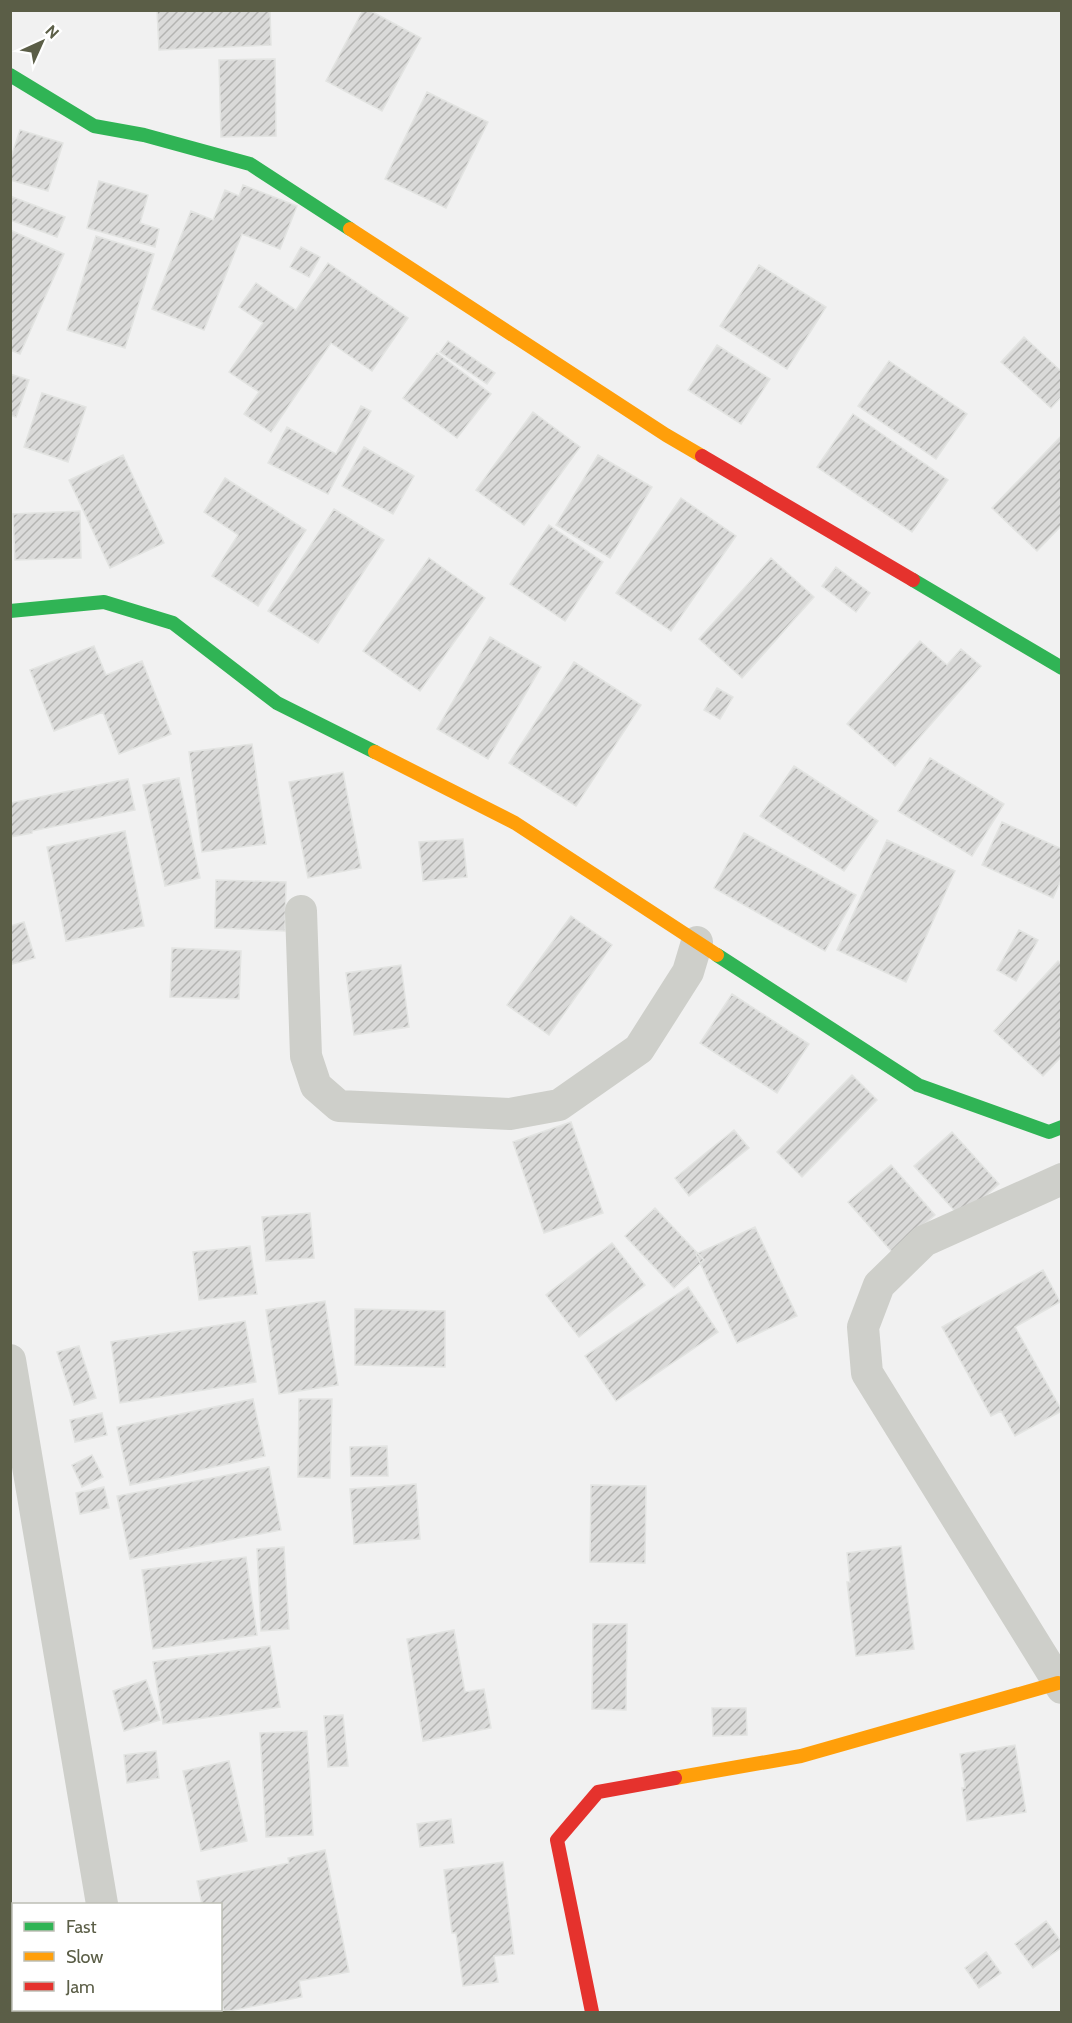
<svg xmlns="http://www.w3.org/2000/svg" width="1072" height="2023" viewBox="0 0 1072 2023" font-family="Cabin,sans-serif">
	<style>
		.building { fill: url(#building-hatch); stroke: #e3e4e2; stroke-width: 1.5 }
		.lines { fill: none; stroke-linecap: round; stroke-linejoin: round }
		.street { stroke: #cecfca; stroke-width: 32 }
		.fast { stroke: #30b455; stroke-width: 14 }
		.slow { stroke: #ff9f0a; stroke-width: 14 }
		.jam { stroke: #e5322d; stroke-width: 14 }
	</style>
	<defs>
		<pattern id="building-hatch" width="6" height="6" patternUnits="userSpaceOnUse" patternTransform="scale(1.5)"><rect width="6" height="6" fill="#dadad9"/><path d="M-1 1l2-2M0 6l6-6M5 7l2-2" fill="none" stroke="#b4b4b2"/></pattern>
	</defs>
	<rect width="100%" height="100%" fill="#f1f1f1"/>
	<!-- building -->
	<path class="building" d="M157,10H270L271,45L159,50Z
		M363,10H369L421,38L382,111L326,81Z
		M275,59L276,136L221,137L219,60Z
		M427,92L488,122L446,208L385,179Z
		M20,130L63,143L48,191L10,180V160Z
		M99,181L148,195L140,223L159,229L155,247L87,228Z
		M243,185L297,206L280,249L242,234L204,330L152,309L191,211L213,220L225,190L239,196Z
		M10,196L65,217L57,237L10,220Z
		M10,230L64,254L20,354L10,350Z
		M96,236L154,254L125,348L67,330Z
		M301,247L320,257L309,277L290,267Z
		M328,263L408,318L372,371L331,343L271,432L244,414L259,392L229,372L263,323L239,307L256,283L296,310Z
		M759,265L826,307L787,369L720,326Z
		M1024,337L1062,372V396L1051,408L1001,362Z
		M448,341L495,373L487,384L440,352Z
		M717,345L770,379L741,424L688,390Z
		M437,353L491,394L457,438L403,398Z
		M889,361L967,414L936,459L858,406Z
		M10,374L29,380L16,417L10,415Z
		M42,393L86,407L68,462L24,447Z
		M361,406L371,411L328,494L268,463L287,427L336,454Z
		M533,412L580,447L524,525L476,490Z
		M853,414L948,480L912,532L817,467Z
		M1062,435V525L1037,551L992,508Z
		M364,447L414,476L393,514L342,486Z
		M123,455L164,543L110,568L69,480Z
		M598,455L652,487L610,558L556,525Z
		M225,478L306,530L258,606L212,576L238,535L204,512Z
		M681,498L736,536L671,631L616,593Z
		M334,509L384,540L318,643L268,611Z
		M80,511L81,558L15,560L13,514Z
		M549,525L603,562L565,621L510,584Z
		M429,558L485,598L420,691L363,651Z
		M771,558L814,597L742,678L699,639Z
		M836,567L870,593L856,612L822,586Z
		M490,637L541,667L488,759L437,729Z
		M920,641L947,665L961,649L981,666L895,766L847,724Z
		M94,646L106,675L142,661L171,734L119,754L103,712L54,731L30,670Z
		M574,662L641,705L576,806L509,763Z
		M717,688L733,697L720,719L704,710Z
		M252,744L266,844L202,852L189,752Z
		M930,758L1004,804L972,856L898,811Z
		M794,766L878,821L844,871L760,816Z
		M343,772L361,868L308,878L289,782Z
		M179,778L200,878L165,886L143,785Z
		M128,779L135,810L32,831V833L10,837V803Z
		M1002,822L1062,849V878L1053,898L982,865Z
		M125,831L144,926L66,941L47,847Z
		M744,833L856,895L825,951L714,888Z
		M463,839L467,877L423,881L419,842Z
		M887,840L955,871L906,982L837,950Z
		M216,880L286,882L285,931L215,928Z
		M571,916L612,945L549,1035L507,1005Z
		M24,922L35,958L12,964L10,958V926Z
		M1019,930L1038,940L1016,981L997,970Z
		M172,948L241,951L239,999L170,997Z
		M1058,961L1062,964V1056L1043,1076L994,1031Z
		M401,965L409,1027L354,1035L346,973Z
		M732,994L809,1044L777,1093L700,1043Z
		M852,1075L877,1100L802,1177L777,1152Z
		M571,1122L603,1213L544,1233L513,1142Z
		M734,1130L749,1148L689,1196L675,1178Z
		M952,1132L999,1184L961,1218L914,1166Z
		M891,1165L935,1215L892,1252L848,1202Z
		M655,1208L704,1260L674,1288L625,1236Z
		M310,1213L314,1258L266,1261L262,1217Z
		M755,1227L797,1316L737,1343L696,1254Z
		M612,1243L645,1285L579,1337L546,1295Z
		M250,1246L257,1294L199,1300L193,1252Z
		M1043,1270L1060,1302L1015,1327L1062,1411L1015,1436L1001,1411L991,1416L942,1327Z
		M688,1287L718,1332L616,1401L585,1356Z
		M325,1301L338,1385L279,1394L266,1310Z
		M355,1309L445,1311V1367L355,1365Z
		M245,1321L256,1382L120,1403L111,1342Z
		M79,1346L96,1398L74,1405L57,1352Z
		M253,1399L265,1456L130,1485L117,1427Z
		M299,1399H332L330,1478L298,1477Z
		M102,1413L107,1435L75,1442L70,1420Z
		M387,1446L388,1476H351L350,1447Z
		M92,1455L103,1477L82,1487L72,1465Z
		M269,1467L281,1530L130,1559L117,1496Z
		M416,1484L420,1539L354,1544L350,1489Z
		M591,1485L646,1486L645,1563L590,1562Z
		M104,1487L109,1508L80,1514L76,1493Z
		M901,1546L914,1649L856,1656L847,1582H850L847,1553Z
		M284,1547L289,1629L261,1631L257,1549Z
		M246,1557L257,1635L153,1649L142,1570Z
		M593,1624H627L626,1710L592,1709Z
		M454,1630L465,1692L484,1689L491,1728L423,1741L407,1639Z
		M270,1646L280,1707L163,1724L153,1662Z
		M146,1680L160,1720L124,1731L113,1691Z
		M712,1708H746L747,1735L713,1736Z
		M343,1715L348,1766L328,1767L324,1716Z
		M307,1731L313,1835L266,1837L260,1733Z
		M1015,1745L1026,1812L967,1821L962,1788H965L960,1754Z
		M156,1751L159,1778L127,1783L124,1755Z
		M229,1761L247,1841L201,1851L183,1771Z
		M451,1819L454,1843L420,1847L417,1824Z
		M325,1850L349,1972L299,1981L302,1997L224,2012L220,1995V1904H202L197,1881L289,1863L288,1858Z
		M503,1862L514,1954L494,1956L498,1982L463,1986L456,1933H452L444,1870Z
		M1046,1921L1062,1943V1947L1033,1968L1015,1944Z
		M986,1952L1001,1973L979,1988L965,1968Z"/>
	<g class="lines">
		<!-- street -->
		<path class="street" d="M301,911L306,1056L316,1086L339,1106L510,1114L559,1105L639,1049L688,972L697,942
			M1062,1179L924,1241L879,1285L863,1327L867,1373L1062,1688
			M10,1360L102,1904
			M119,2010L120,2012"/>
		<!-- fast -->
		<path class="fast" d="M10,75L94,126L144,135L250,164L350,229
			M913,580L1062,668
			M10,611L104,602L173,623L277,703L375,752
			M717,955L918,1085L1049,1132L1062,1127"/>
		<!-- slow -->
		<path class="slow" d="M350,229L666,435L702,456
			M375,752L515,823L717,955
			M675,1778L801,1756L1058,1683"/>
		<!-- jam -->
		<path class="jam" d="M702,456L913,580
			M592,2012L557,1840L598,1792L675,1778"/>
	</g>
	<!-- border -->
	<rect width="1072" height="2023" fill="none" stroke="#5b5e47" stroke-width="24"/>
	<!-- legend -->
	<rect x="12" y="1903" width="210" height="108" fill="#ffffff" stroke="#bdbfb5" stroke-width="1.5"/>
	<rect x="24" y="1922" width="30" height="9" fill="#30b455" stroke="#bdbfb5" stroke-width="1.5"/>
	<text x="66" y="1933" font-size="18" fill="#5b5e47">Fast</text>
	<rect x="24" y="1952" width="30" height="9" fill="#ff9f0a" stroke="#bdbfb5" stroke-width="1.5"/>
	<text x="66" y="1963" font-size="18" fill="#5b5e47">Slow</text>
	<rect x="24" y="1982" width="30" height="9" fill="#e5322d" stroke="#bdbfb5" stroke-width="1.5"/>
	<text x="66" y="1993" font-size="18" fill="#5b5e47">Jam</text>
	<!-- north arrow -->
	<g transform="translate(42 42) rotate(45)" stroke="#ffffff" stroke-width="4.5" paint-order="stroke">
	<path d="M0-4.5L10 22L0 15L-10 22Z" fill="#5b5e47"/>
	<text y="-9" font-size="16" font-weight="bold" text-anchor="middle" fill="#5b5e47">N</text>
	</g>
</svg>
